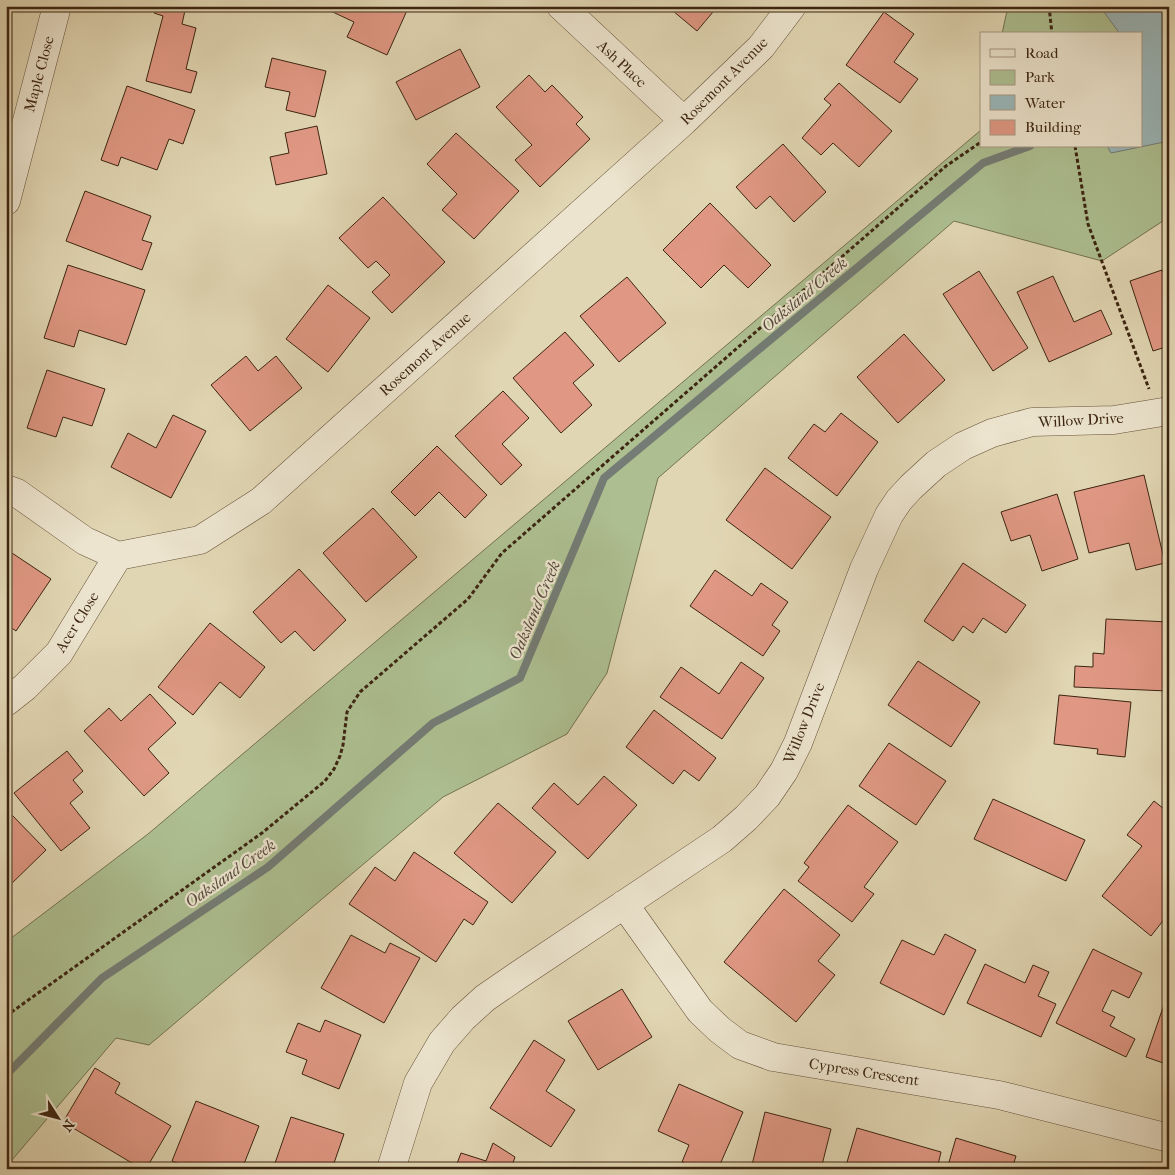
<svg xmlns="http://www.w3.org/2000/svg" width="1175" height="1175" viewBox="0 0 1175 1175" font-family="'IM FELL French Canon',serif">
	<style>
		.green { fill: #adbf91; stroke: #747251 }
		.water { fill: #9ab6b8; stroke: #747c75 }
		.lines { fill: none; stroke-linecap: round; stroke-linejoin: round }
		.stream { stroke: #747c75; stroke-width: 8 }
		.building { fill: #e09884; stroke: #3c2511 }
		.minor-casing { stroke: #65513a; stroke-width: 29 }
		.path { stroke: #3c2511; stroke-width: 3; stroke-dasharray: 4 2.5; stroke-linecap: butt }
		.minor { stroke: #ece4ce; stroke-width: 28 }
		.labels { text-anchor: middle; stroke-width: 4.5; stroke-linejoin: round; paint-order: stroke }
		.street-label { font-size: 15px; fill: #3c2511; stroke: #ece4ce }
		.water-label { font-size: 16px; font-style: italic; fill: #54493b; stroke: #ece4ce }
	</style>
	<rect width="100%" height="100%" fill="#e1d6b3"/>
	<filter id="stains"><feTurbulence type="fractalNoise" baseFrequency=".004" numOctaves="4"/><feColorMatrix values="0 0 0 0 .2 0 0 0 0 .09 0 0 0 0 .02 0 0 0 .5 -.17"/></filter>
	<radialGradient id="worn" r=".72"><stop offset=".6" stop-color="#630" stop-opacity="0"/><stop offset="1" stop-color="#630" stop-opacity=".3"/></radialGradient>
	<!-- green -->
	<path class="green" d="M1008,6H1169V217L1102,261L954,221L658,478L607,673L567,734L443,797L149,1045L116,1038L6,1167V942L148,834L981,130V146H1141V34H1002Z"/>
	<!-- water -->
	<path class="water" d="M1103,6H1169V141L1111,153L1107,146H1141V34H1120L1104,12Z"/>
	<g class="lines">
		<!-- stream -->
		<path class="stream" d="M6,1075L102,978L268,867L433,723L520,678L604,478L983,163L1030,146"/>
	</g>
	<!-- building -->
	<path class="building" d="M156,6H186L182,24L196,28L186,69L197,72L191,93L146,81L163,16L154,13Z
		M320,6H409L387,55L347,37L354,22Z
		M667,6H718L697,31Z
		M884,12L914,34L894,62L918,79L900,103L846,65Z
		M460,49L480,87L416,120L396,82Z
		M272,58L326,71L315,117L286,110L290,92L265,87Z
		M529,75L545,92L552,85L583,117L576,124L590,139L540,187L515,160L532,145L496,107Z
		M839,83L892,131L859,167L833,143L821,155L802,138L831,105L824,99Z
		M127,86L195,110L183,144L169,139L157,170L121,157L118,166L101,160Z
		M317,126L327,174L276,185L270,157L289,153L285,133Z
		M456,133L519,191L474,239L442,210L457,194L427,164Z
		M783,144L826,192L794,222L770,196L756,209L736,187Z
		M85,191L151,216L142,240L152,243L142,270L66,241Z
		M383,197L445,262L392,313L372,292L390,275L376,261L368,268L339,238Z
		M710,203L771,265L748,288L724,265L701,288L663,250Z
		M68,265L145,290L126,345L79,330L74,347L44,338Z
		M1162,270L1169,285V346L1153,351L1130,281Z
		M979,271L1028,348L993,371L943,294Z
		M1053,276L1074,322L1101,310L1112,334L1049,362L1017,292Z
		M627,277L666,323L619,362L580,316Z
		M328,285L370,318L328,372L286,339Z
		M565,332L594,365L573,383L592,405L561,433L513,378Z
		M904,334L945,380L898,423L857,377Z
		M246,356L258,371L276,356L302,388L250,431L211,385Z
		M47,370L105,389L92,426L63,417L56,437L27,428Z
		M503,391L529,418L502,444L522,465L501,485L455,436Z
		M841,413L878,442L837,496L788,458L814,424L825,432Z
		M173,415L206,431L171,498L111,467L128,433L156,448Z
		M437,446L487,495L465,518L439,492L415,516L391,492Z
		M765,468L831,517L792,569L726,520Z
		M1144,475L1165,563L1136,570L1129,543L1089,553L1074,492Z
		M1057,494L1078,559L1042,571L1030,535L1011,541L1001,512Z
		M373,508L417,557L366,602L323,553Z
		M6,549L51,579L16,631L6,624Z
		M963,563L1026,605L1006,633L983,618L973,633L963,626L953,641L924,621Z
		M299,569L346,620L314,651L295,631L281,643L253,612Z
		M715,570L752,596L761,583L788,602L772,625L780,631L763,656L690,606Z
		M1106,619L1169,622L1168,691L1074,687L1075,666L1093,667V653L1104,654Z
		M210,623L265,667L240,698L220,682L193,715L158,687Z
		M918,661L980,702L951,747L888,705Z
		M741,662L764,678L722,739L660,697L681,667L719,694Z
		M150,694L176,723L148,749L169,773L144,796L84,731L109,708L121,721Z
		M1059,695L1131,702L1125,757L1097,754L1098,749L1054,744Z
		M654,710L716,758L699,781L684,770L673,784L626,747Z
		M889,743L946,781L916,825L859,786Z
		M67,751L83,771L73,780L83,792L70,803L90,828L61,851L14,793Z
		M604,776L637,805L588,859L532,808L554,783L578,805Z
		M993,799L1085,840L1066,881L974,839Z
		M1154,801L1169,813V913L1151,936L1102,896L1142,846L1127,835Z
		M498,803L556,852L512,903L454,853Z
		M848,805L898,842L864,887L874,894L852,922L798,881L809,867L804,863Z
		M11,814L46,850L6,889V819Z
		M414,852L488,902L473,925L464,919L436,962L349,904L375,867L395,881Z
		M784,889L840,935L818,961L835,975L796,1022L724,962Z
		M945,934L976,950L944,1015L880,983L902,940L934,955Z
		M351,935L385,953L390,943L420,958L384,1023L321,988Z
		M1093,949L1142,973L1129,998L1112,990L1102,1011L1115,1017L1110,1026L1135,1039L1126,1057L1056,1023Z
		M985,964L1025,983L1033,965L1049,972L1038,996L1056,1004L1041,1037L967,1003Z
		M622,989L652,1037L598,1070L568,1021Z
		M1169,990V1065L1146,1057Z
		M325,1020L361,1035L339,1089L302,1074L307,1060L286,1052L298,1023L320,1032Z
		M534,1040L565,1060L546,1091L575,1110L551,1147L490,1108Z
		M95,1068L120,1083L115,1093L171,1126L146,1169H142L63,1122Z
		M679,1084L743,1112L718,1169H697L682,1162L689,1145L658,1131Z
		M196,1101L259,1126L242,1169H192L172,1161Z
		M765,1112L831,1129L821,1169H751Z
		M291,1117L344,1134L332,1169H273Z
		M857,1128L941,1152L937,1169H845Z
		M956,1138L1016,1156L1012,1169H947Z
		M493,1143L515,1157L511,1169H455L461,1153L486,1161Z"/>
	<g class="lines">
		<defs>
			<path id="minor" d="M561,6L684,121
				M6,201L57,6
				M6,489L17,493L85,541L118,556L200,540L261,501L684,121L761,47L792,6
				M6,702L25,687L59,653L118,556
				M624,904L700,1011L720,1030L740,1045L773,1057L999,1095L1169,1138
				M391,1169L418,1083L442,1042L463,1018L485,998L517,976L722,839L746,818L767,796L784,771L798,743L864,569L889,515L899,500L911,487L936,464L963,446L992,433L1032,422L1114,420L1169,411"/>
		</defs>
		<!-- minor casing -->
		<use href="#minor" class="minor-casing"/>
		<!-- path -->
		<path class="path" d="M1049,6L1052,34
			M1075,146L1088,224L1149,389
			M6,1016L262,833L325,781L334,769L340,756L343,745L347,712L360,692L468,599L502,553L946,166L981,142"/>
		<!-- minor -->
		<use href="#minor" class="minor"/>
	</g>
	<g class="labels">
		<!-- street labels -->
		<g class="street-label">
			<text transform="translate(622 64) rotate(43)" y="5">Ash Place</text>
			<text transform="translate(39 74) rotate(-75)" y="5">Maple Close</text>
			<text transform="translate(724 81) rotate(-45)" y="5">Rosemont Avenue</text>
			<text transform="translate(425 354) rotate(-42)" y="5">Rosemont Avenue</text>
			<text transform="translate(1081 420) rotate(-3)" y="5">Willow Drive</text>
			<text transform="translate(77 622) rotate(-58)" y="5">Acer Close</text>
			<text transform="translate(804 723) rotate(-68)" y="5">Willow Drive</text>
			<text transform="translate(864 1072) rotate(9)" y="5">Cypress Crescent</text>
		</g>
		<!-- water labels -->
		<g class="water-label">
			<text transform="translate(804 294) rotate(-40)" y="6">Oaksland Creek</text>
			<text transform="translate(534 610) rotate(-67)" y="6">Oaksland Creek</text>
			<text transform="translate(230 873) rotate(-35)" y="6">Oaksland Creek</text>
		</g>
	</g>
	<!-- margin -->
	<rect width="1175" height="1175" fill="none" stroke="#e1d6b3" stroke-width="25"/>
	<rect x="8" y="8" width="1160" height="1160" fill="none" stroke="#3c2511" stroke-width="2.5"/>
	<rect x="12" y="12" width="1150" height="1150" fill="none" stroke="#3c2511"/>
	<!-- legend -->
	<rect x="980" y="32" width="162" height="115" fill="#ece4ce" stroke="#a69882"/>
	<rect x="990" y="49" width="25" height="8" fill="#ece4ce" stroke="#a69882"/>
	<text x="1025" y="58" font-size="15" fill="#3c2511">Road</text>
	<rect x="990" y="70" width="25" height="15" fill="#adbf91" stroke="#a69882"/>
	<text x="1025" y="82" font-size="15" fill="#3c2511">Park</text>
	<rect x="990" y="95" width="25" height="15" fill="#9ab6b8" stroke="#a69882"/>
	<text x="1025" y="108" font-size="15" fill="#3c2511">Water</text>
	<rect x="990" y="120" width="25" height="15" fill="#e09884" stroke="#a69882"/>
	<text x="1025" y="132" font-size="15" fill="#3c2511">Building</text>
	<!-- north arrow -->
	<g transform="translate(58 1118) rotate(126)" stroke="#ece4ce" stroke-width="4" paint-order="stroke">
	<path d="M0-4L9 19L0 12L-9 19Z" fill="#3c2511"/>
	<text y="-8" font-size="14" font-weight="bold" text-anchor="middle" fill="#3c2511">N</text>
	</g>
	<rect width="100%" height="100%" filter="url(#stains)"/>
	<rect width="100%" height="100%" fill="url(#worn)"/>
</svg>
